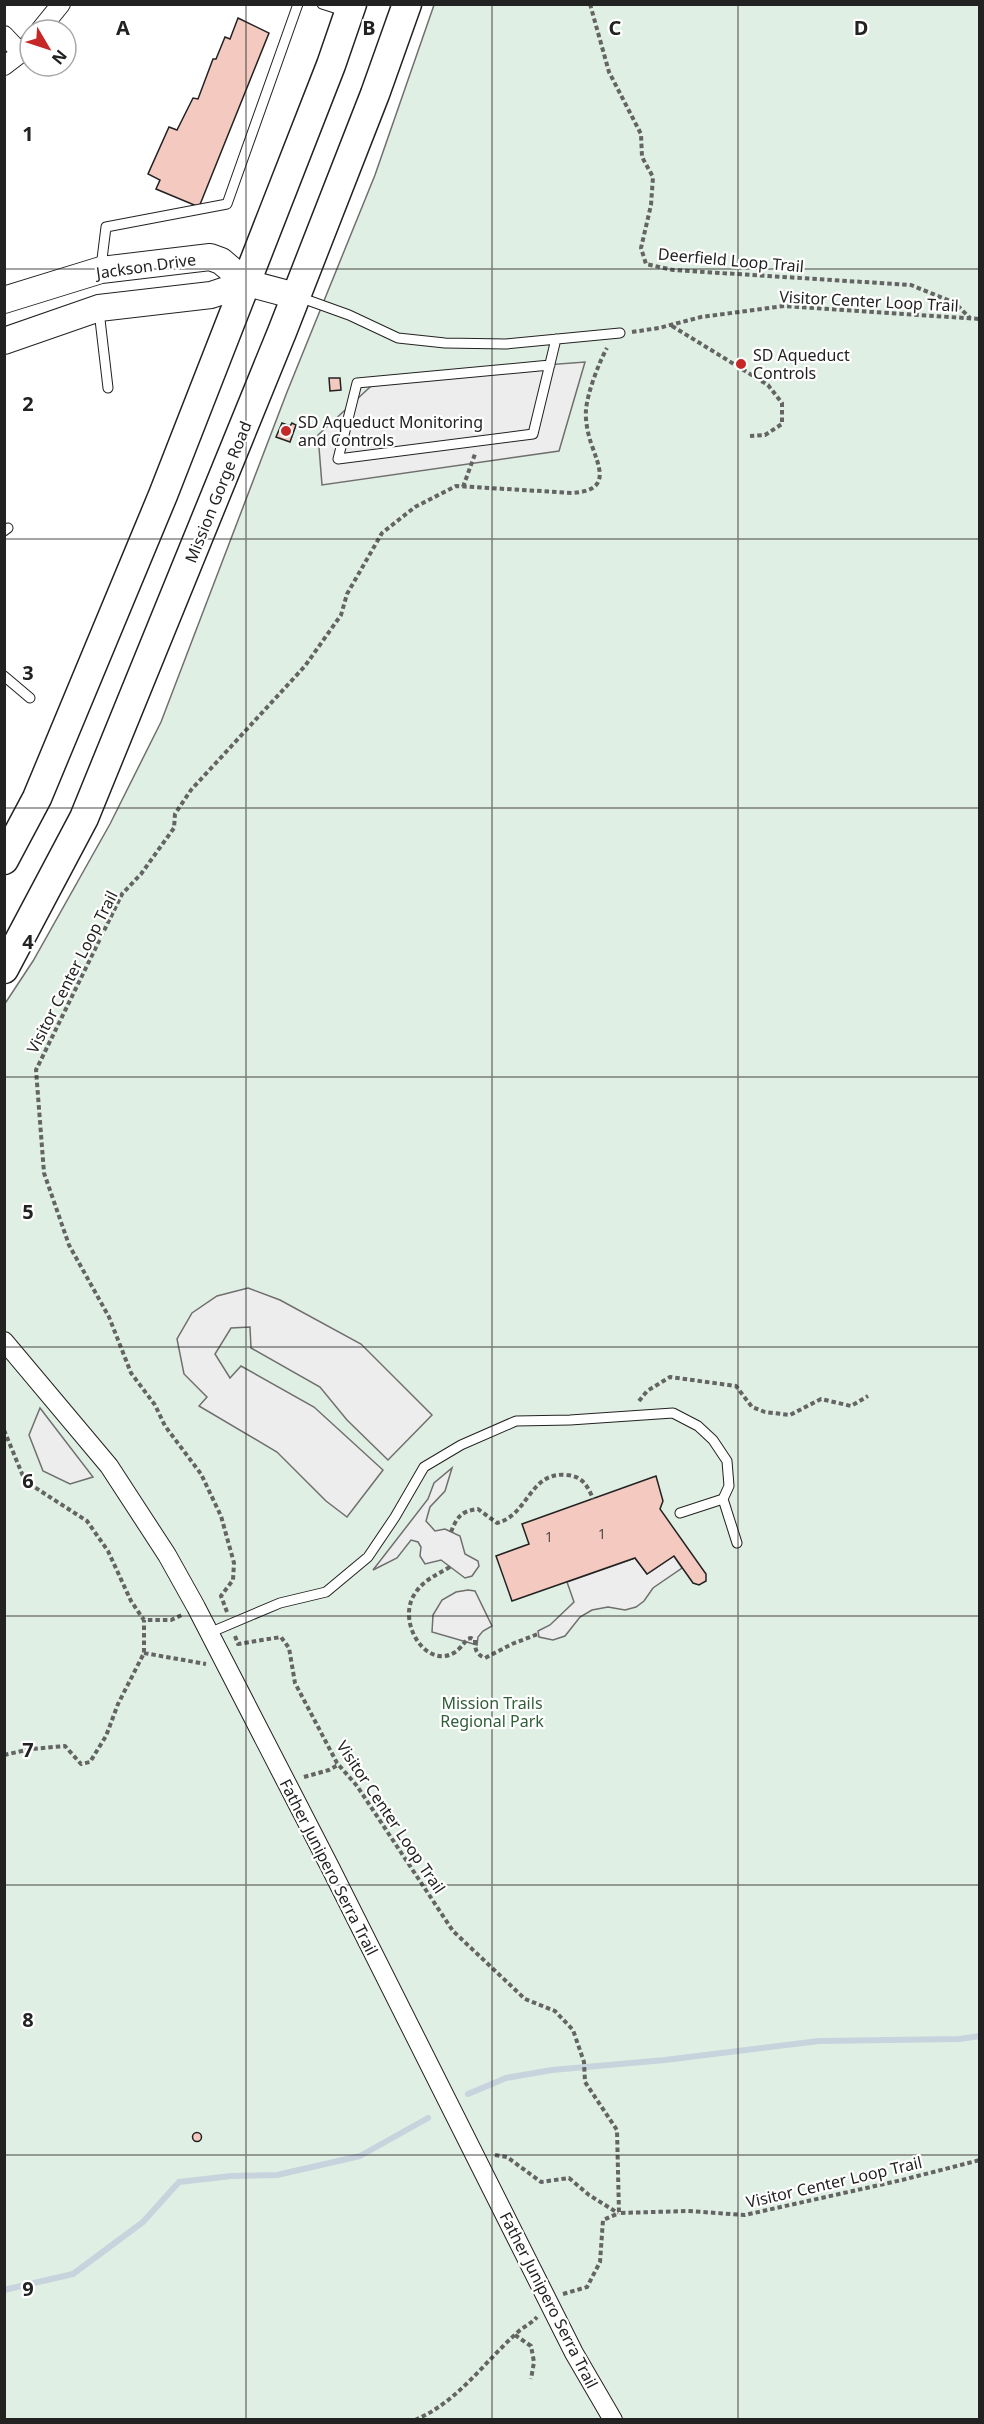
<svg xmlns="http://www.w3.org/2000/svg" width="984" height="2424" viewBox="0 0 984 2424" font-family="'Noto Sans',sans-serif">
	<style>
		.green { fill: #e0efe3; stroke: #6f6f6f; stroke-width: 1.5 }
		.parking { fill: #ededed; stroke: #6f6f6f; stroke-width: 1.5 }
		.lines { fill: none; stroke-linecap: round; stroke-linejoin: round }
		.stream { stroke: #c7d3dd; stroke-width: 6 }
		.building { fill: #f3c9c0; stroke: #222; stroke-width: 1.5 }
		.lane-casing { stroke: #222; stroke-width: 11 }
		.street-casing { stroke: #222; stroke-width: 20 }
		.secondary-casing { stroke: #222; stroke-width: 28 }
		.primary-casing { stroke: #222; stroke-width: 31 }
		.path { stroke: #646464; stroke-width: 4; stroke-dasharray: 4.5 3; stroke-linecap: butt }
		.lane { stroke: #fff; stroke-width: 9 }
		.street { stroke: #fff; stroke-width: 18 }
		.secondary { stroke: #fff; stroke-width: 26 }
		.primary { stroke: #fff; stroke-width: 28 }
		.grid { fill: none; stroke: #222; stroke-width: 1.5; stroke-opacity: 0.55 }
		.poi-dot { fill: #c62828; stroke: #fff; stroke-width: 2 }
		.labels { text-anchor: middle; stroke-width: 4.5; stroke-linejoin: round; paint-order: stroke }
		.number-label { font-size: 14px; fill: #564c4a }
		.street-label { font-size: 16px; fill: #222; stroke: #fff }
		.poi-label { font-size: 16px; fill: #222; stroke: #fff; text-anchor: start }
		.park-label { font-size: 16px; fill: #2f5e38; stroke: #fff }
		.grid-label { font-size: 20px; text-anchor: middle; font-weight: bold; fill: #222; stroke: #fff; stroke-width: 4.5; stroke-linejoin: round; paint-order: stroke }
	</style>
	<rect width="100%" height="100%" fill="#fff"/>
	<!-- green -->
	<path class="green" d="M434,5H979V2419H5L4,1005L33,961L110,824L161,722L287,392L375,175Z"/>
	<!-- parking -->
	<path class="parking" d="M585,362L559,451L322,485L318,435L381,377Z
		M248,1288L280,1300L361,1344L432,1415L388,1460L347,1420L320,1387L251,1348L250,1327L231,1328L215,1354L230,1378L241,1366L314,1407L383,1470L347,1517L326,1501L277,1452L199,1406L207,1397L184,1374L177,1339L192,1313L217,1296Z
		M40,1408L93,1477L70,1484L43,1471L29,1435Z
		M452,1468L445,1491L430,1507L426,1521L435,1531L445,1529L460,1536L465,1554L478,1561L479,1566L472,1576L465,1578L441,1560L425,1564L420,1556L421,1547L418,1542L411,1540L397,1558L373,1570L428,1499L434,1483Z
		M674,1556L682,1568L653,1588L644,1601L636,1607L625,1610L608,1607L592,1610L580,1617L565,1636L553,1640L539,1637L538,1631L550,1625L574,1602L567,1582L635,1558L647,1574Z
		M468,1590L475,1591L492,1626L483,1631L478,1637L477,1645L432,1632L433,1615L442,1600L456,1592Z"/>
	<g class="lines">
		<!-- stream -->
		<path class="stream" d="M468,2094L506,2078L552,2070L665,2060L819,2041L959,2039L980,2036
			M4,2290L73,2274L143,2222L179,2182L231,2176L277,2175L360,2156L428,2118"/>
	</g>
	<!-- building -->
	<path class="building" d="M238,18L269,33L199,207L156,189L160,180L148,174L169,127L177,130L193,98L198,99L213,59H216L225,37L230,39Z
		M329,378H340L341,390L330,391Z
		M282,423L290,426L292,423L296,425L290,442L276,437Z
		M656,1476L663,1501L660,1509L706,1574V1581L699,1585L693,1583L674,1556L647,1574L635,1558L512,1601L496,1556L529,1544L522,1524Z
		M192.5 2137a4.5 4.5 0 1 1 9 0a4.5 4.5 0 1 1-9 0Z"/>
	<g class="lines">
		<defs>
			<path id="lane" d="M322,4L347,12
				M101,267L106,227L227,204L298,4
				M299,297L349,315L398,338L445,343L506,344L620,333
				M99,311L108,388
				M550,365L357,383L338,459L533,434L556,339
				M4,531L8,528
				M4,676L30,698
				M680,1513L723,1499
				M209,1633L280,1603L326,1592L368,1557L395,1517L424,1467L461,1445L516,1421L570,1420L673,1413L698,1426L713,1440L727,1461L729,1486L723,1499L737,1543"/>
			<path id="street" d="M40,30L61,4
				M4,35L21,53
				M4,66L21,53L30,42
				M4,1341L109,1466L167,1555L196,1607L330,1867L574,2353L613,2420"/>
			<path id="secondary" d="M4,300L101,270L210,257L221,261L247,283L296,296
				M4,341L99,308L211,295L247,283"/>
			<path id="primary" d="M4,860L37,798L163,495L331,65L352,4
				M4,969L84,818L282,332L375,94L407,4"/>
		</defs>
		<!-- lane casing -->
		<use href="#lane" class="lane-casing"/>
		<!-- street casing -->
		<use href="#street" class="street-casing"/>
		<!-- secondary casing -->
		<use href="#secondary" class="secondary-casing"/>
		<!-- primary casing -->
		<use href="#primary" class="primary-casing"/>
		<!-- path -->
		<path class="path" d="M590,4L609,72L641,134L642,157L653,177L651,205L641,248L646,264L673,270L911,285L955,303L970,318
			M672,326L768,385L782,403V424L765,435L750,436
			M632,332L659,328L701,317L784,306L980,319
			M463,487L475,454
			M639,1401L647,1391L670,1377L736,1386L752,1407L765,1412L790,1415L821,1399L851,1406L868,1396
			M4,1430L25,1481L87,1521L108,1551L131,1601L144,1620H171L182,1615
			M451,1532C457,1517 461,1511 478,1509L497,1523C529,1515 529,1471 567,1475C582,1476 588,1486 593,1499
			M450,1567C436,1575 422,1581 414,1595C394,1628 438,1685 467,1639L471,1638L475,1640C475,1650 476,1654 485,1658L512,1644L538,1634
			M227,1612L221,1596L233,1580L234,1563L221,1516L201,1474L165,1426L155,1405L131,1373L109,1317L69,1245L44,1173L36,1070L122,894L141,874L174,828L175,814L191,790L305,666L341,615L347,594L382,533L415,507L456,486L573,493C611,490 600,469 591,443C588,434 585,420 586,410C587,394 599,362 607,348
			M235,1636L238,1644L281,1637L289,1648L295,1683L337,1763L357,1786L453,1931L525,1999L555,2011L573,2030L584,2062L585,2082L617,2130L619,2213L688,2211L745,2215L902,2180L980,2160
			M144,1653L206,1664
			M4,1755L31,1749L65,1746L81,1764L90,1762L106,1736L118,1704L144,1653V1620
			M304,1777L329,1770L338,1765
			M495,2155L507,2157L541,2182L569,2178L589,2195L618,2213
			M563,2294L587,2287L600,2262L603,2220L619,2213
			M515,2335L531,2346L534,2362L531,2379
			M415,2420C458,2402 485,2361 519,2331C525,2326 532,2323 537,2317"/>
		<!-- lane -->
		<use href="#lane" class="lane"/>
		<!-- street -->
		<use href="#street" class="street"/>
		<!-- secondary -->
		<use href="#secondary" class="secondary"/>
		<!-- primary -->
		<use href="#primary" class="primary"/>
	</g>
	<!-- grid -->
	<path class="grid" d="M246,4V2420M492,4V2420M738,4V2420M4,269H980M4,539H980M4,808H980M4,1077H980M4,1347H980M4,1616H980M4,1885H980M4,2155H980"/>
	<!-- markers -->
	<g class="poi-dot">
		<circle cx="741" cy="364" r="6"/>
		<circle cx="286" cy="431" r="6"/>
	</g>
	<g class="labels">
		<!-- number labels -->
		<g class="number-label">
			<text x="602" y="1539">1</text>
			<text x="549" y="1542">1</text>
		</g>
		<!-- street labels -->
		<g class="street-label">
			<text transform="translate(731 260) rotate(5)" y="6">Deerfield Loop Trail</text>
			<text transform="translate(146 266) rotate(-8)" y="6">Jackson Drive</text>
			<text transform="translate(869 301) rotate(3)" y="6">Visitor Center Loop Trail</text>
			<text transform="translate(218 492) rotate(-68)" y="6">Mission Gorge Road</text>
			<text transform="translate(72 972) rotate(-63)" y="6">Visitor Center Loop Trail</text>
			<text transform="translate(391 1817) rotate(56)" y="6">Visitor Center Loop Trail</text>
			<text transform="translate(329 1867) rotate(63)" y="6">Father Junipero Serra Trail</text>
			<text transform="translate(834 2182) rotate(-13)" y="6">Visitor Center Loop Trail</text>
			<text transform="translate(549 2300) rotate(63)" y="6">Father Junipero Serra Trail</text>
		</g>
		<!-- poi labels -->
		<g class="poi-label">
			<text x="753" y="361">SD Aqueduct<tspan x="753" dy="18">Controls</tspan></text>
			<text x="298" y="428">SD Aqueduct Monitoring<tspan x="298" dy="18">and Controls</tspan></text>
		</g>
		<!-- park labels -->
		<g class="park-label">
			<text x="492" y="1709">Mission Trails<tspan x="492" dy="18">Regional Park</tspan></text>
		</g>
	</g>
	<g class="grid-label">
		<text x="123" y="35">A</text>
		<text x="369" y="35">B</text>
		<text x="615" y="35">C</text>
		<text x="861" y="35">D</text>
		<text x="28" y="141">1</text>
		<text x="28" y="411">2</text>
		<text x="28" y="680">3</text>
		<text x="28" y="949">4</text>
		<text x="28" y="1219">5</text>
		<text x="28" y="1488">6</text>
		<text x="28" y="1757">7</text>
		<text x="28" y="2027">8</text>
		<text x="28" y="2296">9</text>
	</g>
	<!-- border -->
	<rect width="984" height="2424" fill="none" stroke="#222222" stroke-width="12"/>
	<!-- north arrow -->
	<g transform="translate(48 48) rotate(129)"><circle r="28" fill="#ffffff" stroke="#a7a7a7" stroke-width="1.5"/>
	<path d="M0-4.5L10 22L0 15L-10 22Z" fill="#c62828"/>
	<text y="-9" font-size="16" font-weight="bold" text-anchor="middle" fill="#222222">N</text>
	</g>
</svg>
